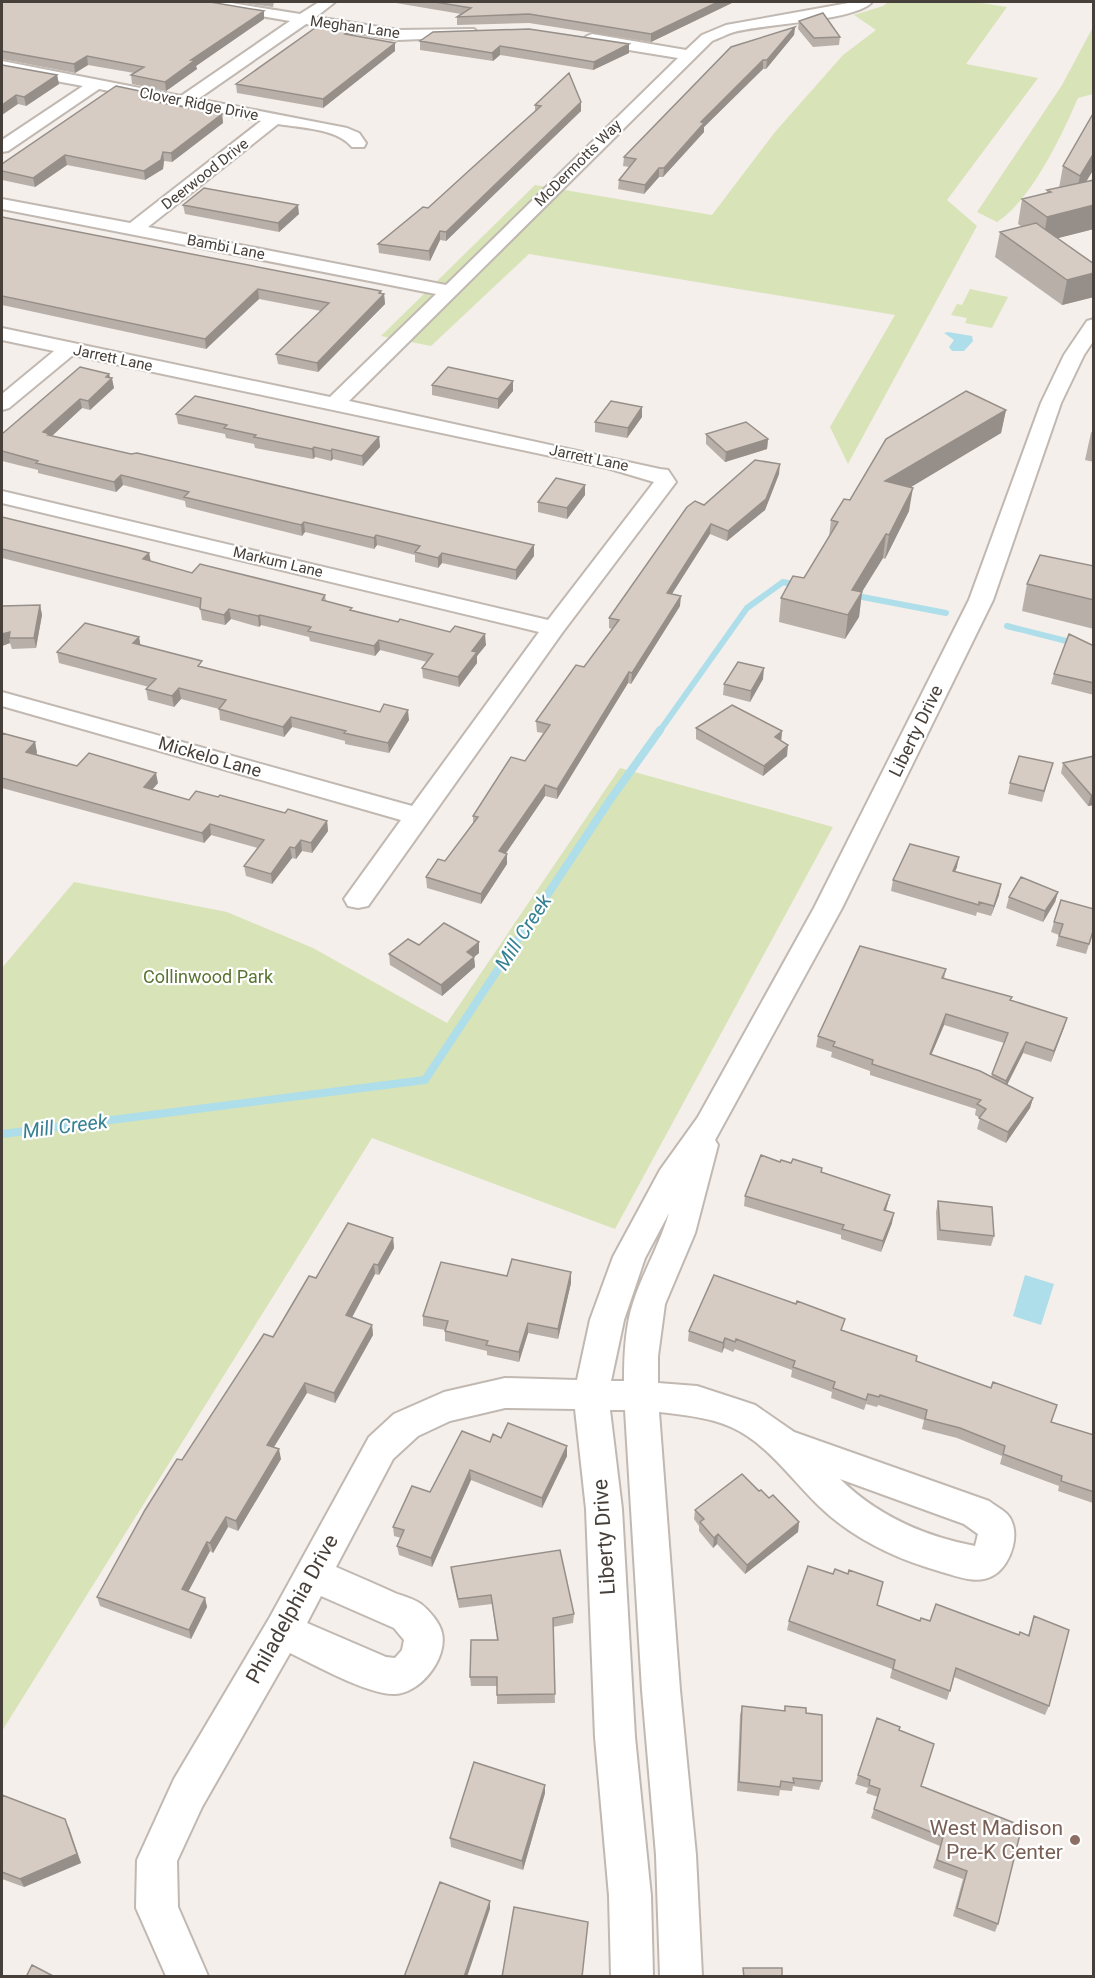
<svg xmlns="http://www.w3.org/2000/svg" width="1095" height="1978" viewBox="0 0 1095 1978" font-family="Roboto,sans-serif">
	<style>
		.green { fill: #d9e3b8 }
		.water { fill: #aedee9 }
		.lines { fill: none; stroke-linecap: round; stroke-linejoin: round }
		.stream-far1 { stroke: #aedee9; stroke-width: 6 }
		.stream { stroke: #aedee9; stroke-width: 8 }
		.minor-casing { stroke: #c1b8b1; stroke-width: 4 }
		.minor { fill: #fff; fill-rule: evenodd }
		.wall { fill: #b9afa9; fill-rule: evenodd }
		.shaded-wall { fill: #968f89 }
		.building { fill: #d7ccc4; stroke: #968f89; stroke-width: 1.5 }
		.education-dot { fill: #8d6e63; stroke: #fff; stroke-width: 2 }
		.labels { text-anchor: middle; stroke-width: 4.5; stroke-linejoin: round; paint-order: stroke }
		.far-street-label { font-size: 15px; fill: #473f39; stroke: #fff }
		.street-label { font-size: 18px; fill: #473f39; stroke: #fff }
		.park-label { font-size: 18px; fill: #597432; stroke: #fff }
		.water-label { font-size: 20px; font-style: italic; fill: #368092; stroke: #fff }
		.near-street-label { font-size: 21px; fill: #473f39; stroke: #fff }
		.near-education-label { font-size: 21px; fill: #785e54; stroke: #fff; text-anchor: end }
	</style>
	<rect width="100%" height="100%" fill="#f4efeb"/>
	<!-- green -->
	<path class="green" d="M888,2H975L1007,7L966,64L1038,78L947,200L977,226L848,464L830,427L895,315L529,254L431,346L381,336L535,185L712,215L775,132L843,55L876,30L854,15L883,6Z
		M1093,27V94L1078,98C1061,137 1032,199 997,222L977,212L1062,85Z
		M970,289L1008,297L992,328L965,323L967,318L951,315L957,304L962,305Z
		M620,768L833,827L615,1229L372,1138L2,1731V968L74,882L227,912L313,948L447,1023Z"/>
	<!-- water -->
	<path class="water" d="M948,332L972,336L973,341L964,351H952L949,347L954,340L944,333Z
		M1025,1275L1054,1284L1041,1325L1013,1316Z"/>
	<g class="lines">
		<!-- stream-far1 -->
		<path class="stream-far1" d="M852,595L946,613
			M1007,626L1094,648
			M659,732L747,608L783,582L798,585"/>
		<!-- stream -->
		<path class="stream" d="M2,1134L425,1080L610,800L660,730"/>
		<defs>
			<path id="minor" d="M195,2H225L300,14L319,2H335L316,17L398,30L474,29L477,32L474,35L469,37L398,40L306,24L198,99L347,128L359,133L366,143L364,147H352C337,128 300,128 278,124L148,227L446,285L678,58L592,44L587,42L584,39L587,36L592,34L686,50L702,35L726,25L854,2H872C856,21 763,24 734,32C727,34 720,38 712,41L349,401L660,469L668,470L676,482L562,633L368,906L358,908L348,906L344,899L401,820L2,706V692L412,806L539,632L2,503V491L548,620L654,482L607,468L73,355L9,408L2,410V394L54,351L2,340V328L330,397L436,294L2,209V199L130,223L261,121L99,89L8,151L2,152V140L83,86L2,71V61L181,96L290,21L202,6Z
				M1094,319V340L1084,355L1061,403L993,600L842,908L715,1140L718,1145L695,1233L665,1304L658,1356V1383L697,1386L743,1401L755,1405L794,1432L989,1501C994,1505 1002,1509 1007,1514C1022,1530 1012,1564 994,1575C978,1585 959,1577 942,1572C896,1559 853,1539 819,1506C791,1479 767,1443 731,1427C708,1417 684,1415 659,1412L680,1690L696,1855L702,1976H660L656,1855L642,1690L625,1410H610L622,1509L635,1737L651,1896L653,1976H611L609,1896L595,1737L586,1509L575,1409L505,1408L450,1421L418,1436L393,1459L336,1567C356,1576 376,1584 395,1593C403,1596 414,1599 421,1604C429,1610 440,1623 442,1633C448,1659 419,1695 393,1694C367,1694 315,1665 290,1653L202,1807L177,1861L178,1907L208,1976H166L136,1908L137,1860L174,1779L270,1617L369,1437L394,1414L444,1392L505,1378L577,1380L590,1320L613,1257L660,1170L698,1117L814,908L969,600L1041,403L1064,355L1087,321ZM669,1213C660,1244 643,1272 633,1303C625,1327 624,1356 624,1381H611L624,1320L645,1258ZM840,1479L964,1524L978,1534L975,1546C923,1536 878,1516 840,1479ZM321,1596L394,1628L404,1640L402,1650L395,1658L386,1657L307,1623Z"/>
		</defs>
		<!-- minor casing -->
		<use href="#minor" class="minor-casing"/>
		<!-- minor -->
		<use href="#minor" class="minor"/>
	</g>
	<!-- wall -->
	<path class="wall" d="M2,2L264,19L196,66L197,69L166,91L132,84L131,75L134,73L88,65L75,73L2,59Z
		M236,2H274L273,7Z
		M390,2H734L651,42L529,23L457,25V17L461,14Z
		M799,21L840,37L839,45L813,47L798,29Z
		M795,27L794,35L766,69H763L704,127V132L663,177H659L644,194L618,189L619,180L629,167L623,166L624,157Z
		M352,28L353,36L395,51L323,108L237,93L236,84Z
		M420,41L629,53L593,70L500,55L493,61L420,50Z
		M2,65L57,75L59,84L26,106L18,104Z
		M150,100L222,114L223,123L172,162L164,161L163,169L145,180L67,165L35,187L2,180V164Z
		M581,102V111L446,241L440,240L430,261L379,253L378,244L428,208L535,112V105Z
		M1094,112L1086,181L1094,229L1057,238L1094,264V297L1062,305L995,257L1000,232L1022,227L1018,224L1022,199L1047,193V190L1059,188L1063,166Z
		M183,205L299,214L279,232L185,214Z
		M2,217L384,294L385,304L318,372L278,364L276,354L321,311L259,299L206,349L2,305Z
		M109,374L114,388L90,410L82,408L51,436L534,556L516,580L442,563L438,568L415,562V555L377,545L374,549L305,532L302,536L186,507L185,501L123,485L116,492L38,473V470L2,461V434Z
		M513,381V391L498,409L432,395V385Z
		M1006,410L1001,433L911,487L909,511L885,559L883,558L862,592L859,617L845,639L779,622L781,598L804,578L829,537L831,520L850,500Z
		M176,414L379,437L380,447L363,466L333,459L331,461L315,457L313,459L255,448L254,444L226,438L225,434L178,424Z
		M642,417L627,438L595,432V422Z
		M1094,428V462L1085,460L1091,433Z
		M706,434L768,439L767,449L725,462L706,444Z
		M779,474L765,510L727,541L710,534L672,594L680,606L631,684L628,683L557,799L545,796L506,853L507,864L481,904L427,888L426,877L445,861L473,824V816L525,761L543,733L537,732L536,721L584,667L612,629L609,628V618L704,505Z
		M585,495L567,519L538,512V502Z
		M2,517L149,553L151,561L192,573L325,595L326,601L352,610L486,645L477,656V663L459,687L423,678L422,668L427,662L380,650L375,656L310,641L309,637L261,625L259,627L231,619L225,625L202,620L200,608L2,558Z
		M1094,566V629L1022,611L1027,584Z
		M40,605L42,615L36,648L12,649L10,643L2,646V606Z
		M139,637L140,645L203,667L409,720L389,753L345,744V741L292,727L284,737L220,720L219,709L181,699L174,707L148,700L146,689L149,687L59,663L57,652Z
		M1094,646V695L1051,684L1054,674Z
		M763,679L750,702L723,695L724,684Z
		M696,728L782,731L781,741L787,756L763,776L696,739Z
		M2,733L35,742L37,753L36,754L77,766L158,783L152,789L189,800L218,797L285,813L327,821L328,831L312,853L302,851L296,859L292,858L272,884L246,876L244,866L258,848L211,835L204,843L2,788Z
		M1094,756V805L1088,806L1061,773L1063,763Z
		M1053,763L1042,802L1008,794L1010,783Z
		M957,867L955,871L999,895L991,916L977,912L976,916L891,891L893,880Z
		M1058,892L1055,902L1043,922L1006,908L1009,897Z
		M1054,922L1094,929L1086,954L1056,946L1059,935L1051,932Z
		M479,942V953L474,957L475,967L442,996L390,965L389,954L419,945Z
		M946,969L944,979L1067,1018L1051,1062L1023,1053L1007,1085L1033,1098L1030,1108L1006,1143L977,1129L980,1118L975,1115L976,1109L870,1075V1071L831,1057L832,1052L816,1047L818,1036ZM944,1025L1004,1043L991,1077L931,1055Z
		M780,1162L822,1173L890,1195L886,1210L892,1223L881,1252L841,1239V1235L744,1206L745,1196Z
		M938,1201L994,1236L991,1246L937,1240L936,1212Z
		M393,1238L394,1248L379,1275L375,1274L352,1317L372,1325L373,1335L335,1403L307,1393L274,1447L281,1459L238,1531L228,1527L213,1553L210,1551L188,1591L205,1598L207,1607L191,1639L100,1606L97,1597L182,1460L316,1278Z
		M571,1272V1283L558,1339L528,1333L519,1362L487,1355V1351L445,1341V1330L423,1326V1316L507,1276Z
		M843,1330L916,1361L1051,1422L1094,1435L1093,1503L1058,1491L1059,1486L1000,1464L1002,1456L957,1438L922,1429L924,1420L878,1405L877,1407L866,1404L864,1410L831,1398L832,1392L791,1377L792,1370L735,1349L733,1352L724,1348L722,1353L688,1341L689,1331Z
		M501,1438L567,1456L542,1508L471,1480L432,1567L399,1555L397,1546L401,1538L394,1536L393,1527L430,1492L490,1442Z
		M759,1491L769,1498L799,1522L798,1532L745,1574L717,1544L713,1548L699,1531V1526L694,1519L695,1510Z
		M451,1567L574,1614L573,1623L553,1627L555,1703L497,1704V1686H471L470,1677L497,1640L492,1604L459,1608L452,1576Z
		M877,1605L920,1621H930L1019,1635H1028L1034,1616L1049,1706L1045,1715L954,1677L947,1700L890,1678L892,1669L787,1630L789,1621Z
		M742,1706L784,1711L785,1706L806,1713L822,1781L819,1790L793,1786L792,1791L780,1790L779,1796L737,1791L740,1715Z
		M899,1730L921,1786L998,1924L995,1932L953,1916L963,1879L933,1868L940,1846L871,1818L878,1797L866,1793L868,1788L855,1784L858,1775Z
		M545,1793L523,1870L451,1847L450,1838Z
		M2,1795L69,1827L81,1863L24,1887L2,1879Z"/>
	<!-- shaded-wall -->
	<path class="shaded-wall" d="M718,2H734L651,42V34Z
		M264,11V19L196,66L197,69L166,91L165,82L191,60Z
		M795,27L794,35L766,69L767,60Z
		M352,28L353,37L345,34Z
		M395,43V51L323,108V99Z
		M629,44V53L593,70L594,62Z
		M500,46V55L493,61L492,53Z
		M87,56L88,65L75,73L74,64Z
		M763,60V69L704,127V132L663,177L664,168L701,122Z
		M57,75L59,84L26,106L24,97Z
		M149,93L151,101L141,99Z
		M16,95L18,104L2,115V105Z
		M581,102V111L446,241V232Z
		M222,114L223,123L172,162L171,153Z
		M163,152L164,161L163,169L145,180L144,171Z
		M1094,153V169L1075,200L1080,176Z
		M65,155L67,165L35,187L33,178Z
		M659,168V177L644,194L645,185Z
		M298,205L299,214L279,232L278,223Z
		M1094,205V229L1043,242L1047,217Z
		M440,231V240L430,261L429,251Z
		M1094,273V297L1062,305L1067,280Z
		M258,289L259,299L206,349L205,339Z
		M381,291L382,297L384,294L385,304L318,372L317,363Z
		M109,374L110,380L112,378L114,388L90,410L88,401L106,377Z
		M513,381V391L498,409V399Z
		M80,399L82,408L51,437L43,432Z
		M642,407V417L627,438L628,428Z
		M1006,410L1001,433L881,505L885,481Z
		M379,437L380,447L363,466L362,456Z
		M768,439L767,449L725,462L726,452Z
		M314,447L315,457L313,459L312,449Z
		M332,449L333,459L331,461V451Z
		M780,464L779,474L765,510L727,541L728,531Z
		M121,475L123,485L116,492L114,482Z
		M585,485V495L567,519V508Z
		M913,488L909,511L885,559L889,535Z
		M304,522L305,532L302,536L301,525Z
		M711,524L710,534L666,603L667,593Z
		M886,534L883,558L848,614L852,590Z
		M376,535L377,545L374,549V538Z
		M534,545V556L516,580V570Z
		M149,553L151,564L143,559Z
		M442,553V563L438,568V558Z
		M862,592L859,617L845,639L848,615Z
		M681,596L680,606L631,684L632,673Z
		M40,605L42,615L36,648L34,638Z
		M229,609L231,619L225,625L224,615Z
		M260,615L261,625L259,627L258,616Z
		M10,632L9,638L10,643L2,646V634Z
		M485,634L486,645L477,656V663L459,687L458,677L472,651Z
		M139,637L141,648L133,643Z
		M379,640L380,650L375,656L374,646Z
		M764,668L763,679L750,702L751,691Z
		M629,672L628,683L557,799V789Z
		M179,688L181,699L174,707L172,696Z
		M408,710L409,720L389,753L388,743Z
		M291,717L292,727L284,737L283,727Z
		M782,731L781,742L775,737Z
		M35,742L37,753L29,762L26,752Z
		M788,745L787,756L763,776L764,766Z
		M156,773L158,783L146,797L144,787Z
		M545,785V796L500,862L499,851Z
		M1091,795H1094V805L1088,806Z
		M327,821L328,831L312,853L311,843Z
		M210,824L211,835L204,843L202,833Z
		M301,840L302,851L296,859L295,848Z
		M290,847L292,858L272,884L271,874Z
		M507,854V864L481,904V894Z
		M959,857L957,867L951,881L953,871Z
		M1001,884L999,895L991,916L994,906Z
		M1058,892L1055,902L1043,922L1045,911Z
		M479,942V953L474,957L475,967L442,996L441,985L467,952Z
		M946,1014L944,1025L927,1065L930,1054Z
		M1067,1018L1064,1028L1051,1062L1054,1051Z
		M1026,1042L1023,1053L1004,1091L1006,1081Z
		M1033,1098L1030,1108L1006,1143L1008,1132Z
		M890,1195L887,1206L882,1220L884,1210Z
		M894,1213L892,1223L881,1252L883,1241Z
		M393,1238L394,1248L379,1275L378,1265Z
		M374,1264L375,1274L348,1325L346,1315Z
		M571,1272V1283L558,1339V1329Z
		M528,1323V1333L519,1362V1352Z
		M372,1325L373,1335L335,1403L334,1393Z
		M725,1338L724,1348L722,1353L723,1343Z
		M305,1383L307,1393L269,1455L267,1445Z
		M567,1446V1456L542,1508V1498Z
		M279,1449L281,1459L238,1531L236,1521Z
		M470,1470L471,1480L432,1567L431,1558Z
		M226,1517L228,1527L213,1553L210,1543Z
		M799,1522L798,1532L745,1574L747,1565Z
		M718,1534L717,1544L713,1548L714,1538Z
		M207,1542L210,1551L185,1598L182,1589Z
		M205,1598L207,1607L191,1639L189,1630Z
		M545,1785V1793L523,1870L522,1861Z
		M65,1819L81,1863L24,1887L20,1879Z
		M490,1901V1909L467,1977H464Z"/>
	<!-- building -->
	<path class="building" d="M2,2H210L264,11L191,60H195L165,82L131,75L144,67L87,56L74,64L2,51Z
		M435,2H718L651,34L529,14L457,17L471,8Z
		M823,13L840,37L814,38L799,21Z
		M322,23L352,28L345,34L395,43L323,99L236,84Z
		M795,27L767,60H763L701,122L704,123L664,168H659L645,185L619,180L636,159L624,157L731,47Z
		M529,29L629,44L594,62L500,46L492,53L420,41L433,32Z
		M2,65L57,75L24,97L16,95L2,105Z
		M569,73L581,102L446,232L440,231L429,251L378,244L423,207L428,208L473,167L541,106L535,105Z
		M116,86L149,93L141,99L222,114L171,153L163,152L161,160L144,171L65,155L33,178L2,171V164Z
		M1094,112V153L1080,176L1063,166Z
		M1094,180V205L1047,217L1022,199L1051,192L1047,190Z
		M204,188L298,205L278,223L183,205Z
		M2,217L381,291L379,293L384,294L317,363L276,354L329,303L258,289L205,339L2,296Z
		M1036,223L1094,264V273L1067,280L1000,232Z
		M80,367L109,374L106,377L112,378L88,401L80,399L43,432L50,434L48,435L131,454L137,453L534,545L516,570L442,553L438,558L415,552L420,546L376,535L374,538L304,522L301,525L184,497L189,492L121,475L114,482L36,463L38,461L2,451V434Z
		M448,367L513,381L498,399L432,385Z
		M966,391L1006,410L885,481L913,488L889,535L886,534L852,590L862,592L848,615L781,598L793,576L804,578L838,522L831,520L844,499L850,500L886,439Z
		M195,396L379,437L362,456L332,449L331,451L314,447L312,449L254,437L256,435L224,428L227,425L176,414Z
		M611,401L642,407L628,428L595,422Z
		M746,422L768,439L726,452L706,434Z
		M755,460L780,464L766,499L728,531L711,524L667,593L681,596L632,673L629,672L557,789L545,785L499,851L507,854L481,894L426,877L438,859L445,861L478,817L473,816L511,757L525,761L550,725L536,721L576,665L584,667L619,620L609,618L687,507L695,501L704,505Z
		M556,478L585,485L567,508L538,502Z
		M2,517L126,547L149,553L143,559L192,573L200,564L325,595L322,600L352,608L350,610L398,622L400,619L450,632L455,626L485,634L472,651L477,652L458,677L422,668L433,654L379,640L374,646L308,631L311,627L260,615L258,616L229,609L224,615L200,609L201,598L2,549Z
		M1040,555L1094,566V600L1027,584Z
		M40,605L34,638H9L10,632L2,634V606Z
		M85,623L139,637L133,643L202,661L198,666L380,712L384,704L408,710L388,743L344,733L346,731L291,717L283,727L219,709L226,700L179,688L172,696L146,689L156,679L57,652Z
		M1069,634L1094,646V683L1054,674Z
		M738,662L764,668L751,691L724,684Z
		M732,705L782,731L775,737L788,745L764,766L696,728Z
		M2,733L35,742L26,752L77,766L89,753L156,773L144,787L189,800L196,791L218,797L220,795L285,813L288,809L327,821L311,843L301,840L295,848L290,847L271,874L244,866L264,840L210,824L202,833L2,778Z
		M1019,756L1053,763L1044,791L1010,783Z
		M1094,756V795H1091L1063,763Z
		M910,844L959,857L953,871L1001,884L994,906L979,902V905L893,880Z
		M1021,877L1058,892L1045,911L1009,897Z
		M1061,900L1094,909V928L1089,944L1059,936L1063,924L1054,922Z
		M444,923L479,942L467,952L474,957L441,985L389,954L408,939L419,945Z
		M860,946L946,969L942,978L1012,997L1010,1000L1067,1018L1054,1051L1026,1042L1006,1081L992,1074L1008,1033L946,1014L930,1054L980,1071L1033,1098L1008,1132L979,1118L986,1109L977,1104L981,1100L872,1064L873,1060L833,1046L835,1042L818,1036Z
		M761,1155L780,1162L781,1160L791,1163L793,1159L822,1168L821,1172L890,1195L884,1210L894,1213L883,1241L842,1229L844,1225L745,1196Z
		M938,1201L992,1207L994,1236L940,1230Z
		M348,1223L393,1238L378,1265L374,1264L346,1315L372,1325L334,1393L305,1383L267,1445L279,1449L236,1521L226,1517L210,1543L207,1542L182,1589L205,1598L189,1630L97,1597L145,1510L177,1459L182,1460L264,1334L273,1337L309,1276L316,1278Z
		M512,1259L571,1272L558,1329L528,1323L519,1352L486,1345L488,1341L445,1331L448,1321L423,1316L441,1262L507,1276Z
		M714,1275L796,1304L797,1301L845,1319L841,1330L917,1356L916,1361L991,1388L993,1382L1057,1405L1051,1422L1094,1435V1492L1061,1481L1062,1476L1003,1454L1005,1446L960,1428L925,1419L927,1410L880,1395L879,1397L868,1394L866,1400L833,1388L835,1382L793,1367L795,1361L736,1339L735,1342L725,1338L723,1343L689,1331Z
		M508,1423L567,1446L542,1498L470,1470L431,1558L397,1546L404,1530L393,1527L412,1486L430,1492L462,1431L490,1442L493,1434L501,1438Z
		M742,1474L759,1491L761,1490L769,1498L773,1495L799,1522L747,1565L718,1534L714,1538L700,1522L704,1519L695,1510Z
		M560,1550L574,1614L553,1618L555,1694L497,1695V1677H470L471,1640H498L491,1595L458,1599L451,1567Z
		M808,1566L833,1574L835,1569L848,1574L849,1570L883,1582L877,1605L920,1621L921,1618L930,1621L936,1604L1019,1635L1020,1632L1029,1636L1034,1616L1069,1630L1049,1706L956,1668L950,1691L893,1669L895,1660L789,1621Z
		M742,1706L785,1711V1706L806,1708V1713L822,1715V1781L793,1778L794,1783L781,1781L780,1787L739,1782Z
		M877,1718L900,1727L899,1730L934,1744L921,1786L1022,1826L998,1924L957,1908L967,1871L937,1860L943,1837L874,1809L880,1789L869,1785L870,1780L858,1775Z
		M474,1762L545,1785L522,1861L450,1838Z
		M2,1795L65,1819L77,1854L20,1879L2,1872Z
		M440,1882L490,1901L464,1977H404Z
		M514,1907L588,1922L582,1977H502Z
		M32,1965L55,1977H26Z
		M743,1968H782V1977H744Z"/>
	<!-- markers -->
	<circle class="education-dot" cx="1075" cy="1840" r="6"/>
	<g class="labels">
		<!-- far-street labels -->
		<g class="far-street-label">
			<text transform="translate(355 27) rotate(8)" y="5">Meghan Lane</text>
			<text transform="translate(199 104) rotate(11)" y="5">Clover Ridge Drive</text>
			<text transform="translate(578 163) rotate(-45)" y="5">McDermotts Way</text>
			<text transform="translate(205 174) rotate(-38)" y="5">Deerwood Drive</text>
			<text transform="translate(226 247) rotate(11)" y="5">Bambi Lane</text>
			<text transform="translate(113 358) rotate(12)" y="5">Jarrett Lane</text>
			<text transform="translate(589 458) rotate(12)" y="5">Jarrett Lane</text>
			<text transform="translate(278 562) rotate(13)" y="5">Markum Lane</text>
		</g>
		<!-- street labels -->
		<g class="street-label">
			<text transform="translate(916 731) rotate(-64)" y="6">Liberty Drive</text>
			<text transform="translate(210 757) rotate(16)" y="6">Mickelo Lane</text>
		</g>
		<!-- park labels -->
		<g class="park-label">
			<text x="208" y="983">Collinwood Park</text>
		</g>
		<!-- water labels -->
		<g class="water-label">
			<text transform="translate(523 932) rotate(-57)" y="7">Mill Creek</text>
			<text transform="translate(65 1126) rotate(-7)" y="7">Mill Creek</text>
		</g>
		<!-- near-street labels -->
		<g class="near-street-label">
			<text transform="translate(604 1537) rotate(-94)" y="7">Liberty Drive</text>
			<text transform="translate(292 1609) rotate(-61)" y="7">Philadelphia Drive</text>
		</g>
		<!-- near-education labels -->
		<g class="near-education-label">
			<text x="1063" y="1835">West Madison<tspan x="1063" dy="24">Pre-K Center</tspan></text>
		</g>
	</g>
	<!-- border -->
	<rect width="1095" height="1978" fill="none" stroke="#473f39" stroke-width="6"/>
</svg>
